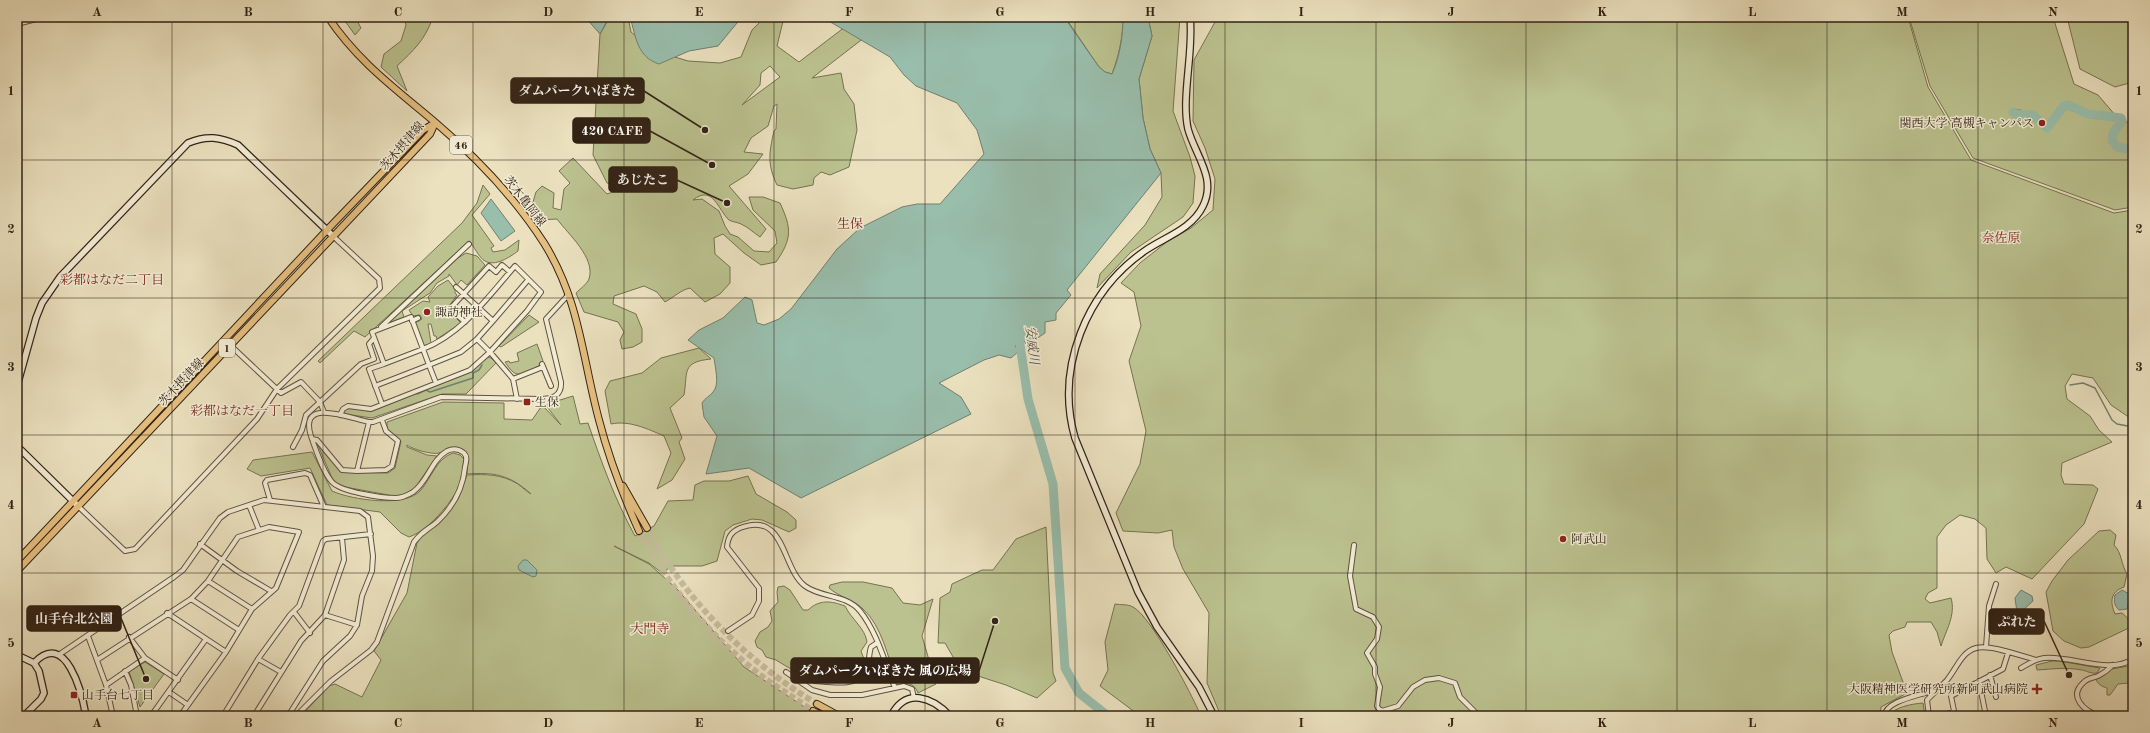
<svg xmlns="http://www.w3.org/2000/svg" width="2150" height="733" viewBox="0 0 2150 733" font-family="'Old Standard TT','Noto Serif JP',serif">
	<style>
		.green { fill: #bbc28f; stroke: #767252; fill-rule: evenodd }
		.water { fill: #99beac; stroke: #708070 }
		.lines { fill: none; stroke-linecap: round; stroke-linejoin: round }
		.stream { stroke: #708070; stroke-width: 1.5 }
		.river { stroke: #99beac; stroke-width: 9 }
		.primary-tunnel { stroke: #c6bb9d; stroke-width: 6; stroke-dasharray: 6 3; stroke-linecap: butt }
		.street-casing { stroke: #605240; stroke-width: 6 }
		.secondary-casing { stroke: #322215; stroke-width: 8 }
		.primary-casing { stroke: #322215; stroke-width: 8 }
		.street { stroke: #f2ecd5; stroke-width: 4 }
		.secondary { stroke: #f2ecd5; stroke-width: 5.5 }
		.primary { stroke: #e6c080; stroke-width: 6 }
		.grid { fill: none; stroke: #322215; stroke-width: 1; stroke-opacity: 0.55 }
		.poi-dot { fill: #8f2418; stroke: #f2ecd5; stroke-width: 1.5 }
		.labels { text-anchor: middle; stroke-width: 3; stroke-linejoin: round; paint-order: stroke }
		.shield { fill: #f2ecd5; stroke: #6c5f4f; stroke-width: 1 }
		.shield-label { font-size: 11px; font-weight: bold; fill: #322215 }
		.poi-label { font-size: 12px; fill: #322215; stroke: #f2ecd5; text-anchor: start }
		.street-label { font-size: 12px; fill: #322215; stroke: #f2ecd5 }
		.neighbourhood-label { font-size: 13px; fill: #7a1f14; stroke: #f2ecd5 }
		.water-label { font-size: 13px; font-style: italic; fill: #515142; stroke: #f2ecd5 }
		.leader { fill: none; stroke: #322215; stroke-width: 1.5 }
		.callout-dot { fill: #322215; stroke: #f2ecd5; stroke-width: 1.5 }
		.callout { fill: #322215; stroke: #322215; stroke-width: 1.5 }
		.callout-label { font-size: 13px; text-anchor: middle; font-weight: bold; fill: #fff }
		.neatline { fill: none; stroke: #322215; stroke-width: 1.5 }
		.grid-label { font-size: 13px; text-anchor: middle; font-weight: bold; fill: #322215 }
	</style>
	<rect width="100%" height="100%" fill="#ebe1bf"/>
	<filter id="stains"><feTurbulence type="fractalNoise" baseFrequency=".005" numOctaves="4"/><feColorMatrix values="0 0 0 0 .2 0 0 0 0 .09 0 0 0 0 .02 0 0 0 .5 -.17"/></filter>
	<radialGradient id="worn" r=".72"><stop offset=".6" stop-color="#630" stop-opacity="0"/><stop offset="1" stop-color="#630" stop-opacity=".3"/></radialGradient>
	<!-- green -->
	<path class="green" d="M342,17H355L361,28L355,35Z
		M404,17H433C425,40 414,50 397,66L407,91L381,67L384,54L401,41L406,25Z
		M610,17H628L631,32L652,50L688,61L720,63L741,57L752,30L765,17H784L777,46L799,62L858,17H891L812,78L841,73L844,89L854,104L857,130L849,167L830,175L821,172L814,178L813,185L793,189L777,185C767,164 769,153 774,131L776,129L777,104L774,106L768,126L751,138L744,152L763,154L748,174L729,186L766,229L760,237C754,233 748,227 741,224C737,222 732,222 729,220C718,210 713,184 693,200L702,199L719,211L725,226L730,234L738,237L754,251L769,252L777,243L775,231L753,210L749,197H763L780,203C792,229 792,239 776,262L761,265L744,253L723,234L714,238L715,254L730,267V283L720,294L705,302L690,288C681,290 674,297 665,302L657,292L644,286L614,296L613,304L636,314L642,329V342L633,347L622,349L620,340L624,332L618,322L584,312L576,293C580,289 587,284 589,279C596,258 568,234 557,219L538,220L531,209L536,192L542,186L554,193L553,208L561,210L564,189L570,183L559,171L573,158L607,194L624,188L623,183L619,187L607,183L593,155L600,34ZM770,66L780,77L742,105L760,85L761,73Z
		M1065,17H1123C1123,37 1119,55 1112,74L1105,72L1099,67Z
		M1148,17H1180L1173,111L1190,157L1195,176L1193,203L1183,217L1131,252L1097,288L1100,274L1145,225L1162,197L1161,173L1150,149L1143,118L1139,79L1152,36Z
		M1215,17H1908L1928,87L1971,160L2114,213L2133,210V420L2111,405L2093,378L2072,374L2065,386L2067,399L2090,416L2099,430L2112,442L2062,463L2061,475L2064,484L2093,485L2098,489L2084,524L2032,579L2006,567L1996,573L1987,559L1986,528L1975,519L1960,515L1946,525L1937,537V588L1928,593L1925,599L1930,603L1951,598C1956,615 1946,630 1941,646L1937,632L1931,622H1907L1905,627L1893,631L1889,635L1892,652L1907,693L1881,707L1880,716H1221L1207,683L1209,613L1183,569L1174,547L1172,530L1158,533L1123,531L1116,513L1140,464L1146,431L1129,361L1141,326L1134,292L1121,283L1140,263L1168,241L1191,228L1213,210L1215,179L1205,148L1193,121L1194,60L1215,22Z
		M1909,17H2053L2074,84L2098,95L2116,116L2089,113L2072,105L2065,104L2047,124L2035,113L2015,109L2010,111L2018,118L2033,117L2045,131L2051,129L2059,116L2067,109L2088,116L2120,121L2112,130L2109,138L2114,149L2133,154V207L2115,210L1973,158L1930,86Z
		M2067,17H2133V82L2115,87L2080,69Z
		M2125,121L2133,125V148L2116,144L2114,142L2115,134Z
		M483,185L490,194L472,215L494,246L491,248L493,252L505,250L519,240L518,251C510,257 495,267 485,261C479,258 474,246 469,241L365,337L354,331L320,363L318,361L462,223L477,203Z
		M466,253L477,256L485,265L467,285L461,280L457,285L449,274V276L437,283L430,293L402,311L404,317L387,324L458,258Z
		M448,280L455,289V293L457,295L447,309L461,323L437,339L436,336H434L431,324H428L431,343L424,346L415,323L422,319L420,315L413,316L409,310L423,301L430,302L428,297L438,286Z
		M529,315L539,322L501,347L499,346Z
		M537,344L543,361C539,367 524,376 517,374C512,373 508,366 505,362L509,361L510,363L519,361L517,353Z
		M699,348L711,359C681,362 688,372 684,395L670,408L682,438L679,442L685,459L672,480L657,489L671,453L664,436C648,429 629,420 611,424L605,391L610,381L642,373L661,358Z
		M487,357L491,358L496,363L466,394H442L372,418L345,414L344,411C352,404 362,412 372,411L471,372Z
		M573,396L580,424L588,423C601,461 615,500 635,536L654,526L668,501L693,500L695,485L704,481H729L748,476L756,494L787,512L796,520V528L789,532L762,520L752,519L733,525L725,531L717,561L702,566H672L662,573L649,563L614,546L649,564L677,589L744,667L818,716H301L329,686L335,684L362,697L381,660L374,651L407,593L417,543L423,534L438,523L458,499L467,475C486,474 501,474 518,484C522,487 526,491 531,494C510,475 495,472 467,474L468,457L460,448C451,446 447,451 439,453C432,455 412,449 407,445V447L427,455L437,456L415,488L405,494L394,496L345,487L337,484L332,478L317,443L341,472L388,473L395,468L401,441L387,429V422L443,402L504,403V419L532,420L541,407H544L561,425L548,408L547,404Z
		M312,452L332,491C352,500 406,508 421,490C432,477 436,459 453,453L460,455L464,459C471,483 432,530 409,537L401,533L380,512L327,505L310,468L261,476L247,469L253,460Z
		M1046,527L1053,673L1056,681L1037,698L1006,685L981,677L956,662L945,643H938L940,598L950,592L952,584L982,570H993L1016,539Z
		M2110,530L2116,535L2114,545C2122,553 2121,564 2127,574L2124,587C2110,592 2110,602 2115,614L2122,613L2133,623V626L2089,647L2081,648L2064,641L2053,631L2046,592L2052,581L2068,560L2099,531Z
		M842,582H863L892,588L903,603L920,605L933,599L922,636L936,684L918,693C914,682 907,684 897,682C888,658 882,626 863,609C853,599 839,597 829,588L830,585Z
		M784,586L790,590L803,610H808C820,599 831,601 845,606C852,620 865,628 867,642L861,651L865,662C860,669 857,669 849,668L841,677H804L776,660L766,657L762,650L757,647L755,641L760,632L768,627L772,621L770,611L778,602L777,592L778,587Z
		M1115,604C1120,605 1128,604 1133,607C1151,616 1192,695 1201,716H1140L1100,686L1108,670L1105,642Z
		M2052,661H2059L2100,668L2097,673C2091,674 2087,671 2082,670C2064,667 2054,669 2037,670L2036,665Z
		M145,662L164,674L140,707L129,671Z
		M2133,665V677H2129V683L2118,684L2110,695H2107V688C2103,687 2097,684 2096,679L2112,669Z
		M1923,703L1925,716H1888C1895,707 1911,704 1923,703Z"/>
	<!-- water -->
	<path class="water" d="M585,17H609L600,34Z
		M630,17H742L718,46L689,51L659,64C637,57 636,37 630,17Z
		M822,17H1064L1099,67L1105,72L1112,74C1120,56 1123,36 1123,17H1148L1152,36L1139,79L1143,118L1150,149L1161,173L1067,290L1071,295L1056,313V320L1045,322V333L1027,345L1023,340L1015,346L1019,351L1011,358L999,355L984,360L939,383L961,397L971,414L801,498L749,468L706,474L717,436L704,417L702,403C705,398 710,396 713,392C720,385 715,367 714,358L688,340L699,330L723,318L745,297L752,300L757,323L764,325L779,319L791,309L837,249L860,228L902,207L917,204H940L984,154L977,130L957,103L916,86L904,75L890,57Z
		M491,199L515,231L501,241L481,213Z
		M523,560H527L537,570L536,576L533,577L519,570L518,566Z
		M2021,590L2032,596L2033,601L2022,611L2017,612L2015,598Z
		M2122,590L2131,595L2127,609L2119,610C2114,605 2114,602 2115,595Z"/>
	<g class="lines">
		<!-- stream -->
		<path class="stream" d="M2070,385L2083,383L2095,388L2112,420L2117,424L2133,427
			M417,394L426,390L430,392L473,378V373L479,370L482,365"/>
		<!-- river -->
		<path class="river" d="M2013,112L2017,114L2033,115L2047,128L2063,107L2068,105L2088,114L2121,118L2122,121L2113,133L2112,140L2117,147L2133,150
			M1018,331L1028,399L1053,484L1065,668L1079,693L1108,716"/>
		<!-- primary-tunnel -->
		<path class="primary-tunnel" d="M647,528C686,601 746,661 817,704
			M639,531C669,588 712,638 763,677C779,689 797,699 813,711"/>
		<defs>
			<path id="street" d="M17,24L44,17
				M456,287L493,321L477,339
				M412,321L418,318
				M493,321L528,280
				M465,322L450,309L489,266L496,272L502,265L510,272
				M381,327L469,244
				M230,345L281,393L301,382L320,402L324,412
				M542,364L551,386
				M513,379L543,367
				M375,386L429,365L423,349L384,364
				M382,404L369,369L384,364L372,332L411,317L423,349C462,334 488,297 515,266L541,292L527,311L490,352L513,379L517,399
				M340,415L343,409L348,406L371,409L470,370L490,352L477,339L461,352L429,365L436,383
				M369,422L357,471L386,470L392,466L398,441L386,431L382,420
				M312,439L317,440L342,470L357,471
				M293,447L302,430L306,415L361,364L374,359L369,344L374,338
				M270,500L265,483L267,480L305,473L310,475L324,507
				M249,505L259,530
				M79,507L125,551L135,549L257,419L277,389L380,288L379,279L334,237
				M200,544L237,571L271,591
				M1354,545L1350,576L1356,609L1373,617L1379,627L1377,639L1367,653L1375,667V674L1380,687L1377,706L1379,709L1382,711L1398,706L1413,687L1425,680L1439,678L1455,683L1460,697L1479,716
				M208,581L252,609
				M191,599L239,630
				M294,612L310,633
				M167,613L226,652
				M325,615L357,625
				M728,631L752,615L759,601V588L727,547C728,537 731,532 740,528C786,510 781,568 805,586C821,598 846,594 860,611C877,632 885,663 895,688
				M88,636L106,685L113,716
				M129,637L145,658L178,680
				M1986,647L1989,606L1996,584
				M60,654L174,577L183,570L220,518L228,512L264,500L360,511L368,517L373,556L372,571L362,596L357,625L350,636L323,661L288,716
				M258,659L281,672
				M97,660L191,599L208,581L238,537L269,527L299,532L276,588L252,609L226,652L180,716
				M2021,668C2028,664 2035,659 2044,658C2071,655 2109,675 2133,659
				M125,671L131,685L137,716
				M786,672L812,690L830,695H862L904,686L912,689L914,698
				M1990,675L1996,697
				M815,681C830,682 857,687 866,672C870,665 868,656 871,647L877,643
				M1979,681L1986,716
				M106,685L145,658
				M169,692L188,705
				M151,716L206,639
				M223,716L258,659L290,615L299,606L323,541L326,539L371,534
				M254,716L301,641L325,615L344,560L342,538
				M296,716L331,681L371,650L377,642L414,542C423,530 428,530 437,522C453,507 463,489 465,467C466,462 468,457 464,453C459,449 453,448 447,451C431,460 428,482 413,492C408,495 402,498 396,498C382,498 341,492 332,482C324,473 315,448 311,436C298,396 352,419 369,422H373L441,397L540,399C552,399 562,396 561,382L546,319L569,294
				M1884,716C1887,699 1922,696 1936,689C1954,681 1957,653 1976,648C1990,644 2021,656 2036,660
				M1929,716L1927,700L1936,691
				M1944,716L1954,711L1951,696L2003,669L2008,653
				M2099,716C2085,711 2067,697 2084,682C2088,678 2093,678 2098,676C2104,673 2109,669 2113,665"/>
			<path id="secondary" d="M1190,17C1194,51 1181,97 1188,129C1195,155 1217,178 1203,206C1192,229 1165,237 1146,250C1086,291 1055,368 1075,438L1138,592L1157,627L1199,687L1214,716
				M17,386L36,318L42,303L60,277L188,143C207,135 220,137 238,145L334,237
				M17,446L76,504
				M17,655L34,663L39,671L44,693L41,699L24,716
				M34,663C66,629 82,693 86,716
				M891,716C906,687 932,697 950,716"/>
			<path id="primary" d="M328,17C358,62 396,89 436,123C477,158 515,198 544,243C580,301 582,357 599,420C609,459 623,495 639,531
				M623,486L647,528
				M17,561L327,230L423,130L435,123
				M17,571L430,134L435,123
				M817,704L839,716
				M813,711L823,716"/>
		</defs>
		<!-- street casing -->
		<use href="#street" class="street-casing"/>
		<!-- secondary casing -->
		<use href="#secondary" class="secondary-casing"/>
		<!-- primary casing -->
		<use href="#primary" class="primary-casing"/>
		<!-- street -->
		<use href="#street" class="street"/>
		<!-- secondary -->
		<use href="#secondary" class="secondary"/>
		<!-- primary -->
		<use href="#primary" class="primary"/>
	</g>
	<!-- grid -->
	<path class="grid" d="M172,17V716M323,17V716M473,17V716M624,17V716M774,17V716M925,17V716M1075,17V716M1225,17V716M1376,17V716M1526,17V716M1677,17V716M1827,17V716M1978,17V716M17,160H2133M17,298H2133M17,435H2133M17,573H2133"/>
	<!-- markers -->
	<g class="poi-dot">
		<circle cx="2042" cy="123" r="4"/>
		<circle cx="427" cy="312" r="4"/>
		<rect x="523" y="398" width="8" height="8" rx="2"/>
		<circle cx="1563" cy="539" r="4"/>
		<path d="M2035 683h4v4h4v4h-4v4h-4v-4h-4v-4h4z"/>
		<rect x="70" y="691" width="8" height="8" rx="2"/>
	</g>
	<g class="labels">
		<!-- shield labels -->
		<g class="shield">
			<rect x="450" y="136" width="22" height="18" rx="3"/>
			<rect x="219" y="339" width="16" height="18" rx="3"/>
		</g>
		<g class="shield-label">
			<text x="461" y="149">46</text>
			<text x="227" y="352">1</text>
		</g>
		<!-- poi labels -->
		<g class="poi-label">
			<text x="2034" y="127" text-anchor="end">関西大学 高槻キャンパス</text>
			<text x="435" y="316">諏訪神社</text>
			<text x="535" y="406">生保</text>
			<text x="1571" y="543">阿武山</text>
			<text x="2028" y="693" text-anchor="end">大阪精神医学研究所新阿武山病院</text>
			<text x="82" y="699">山手台七丁目</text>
		</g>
		<!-- street labels -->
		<g class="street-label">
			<text transform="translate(402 146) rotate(-49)" y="4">茨木摂津線</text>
			<text transform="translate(525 201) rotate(52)" y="4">茨木亀岡線</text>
			<text transform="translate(181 382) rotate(-47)" y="4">茨木摂津線</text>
		</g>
		<!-- neighbourhood labels -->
		<g class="neighbourhood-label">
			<text x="850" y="228">生保</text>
			<text x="2001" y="242">奈佐原</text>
			<text x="112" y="284">彩都はなだ二丁目</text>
			<text x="242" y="415">彩都はなだ一丁目</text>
			<text x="650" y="633">大門寺</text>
		</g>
		<!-- water labels -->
		<g class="water-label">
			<text transform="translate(1033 345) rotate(83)" y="5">安威川</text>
		</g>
	</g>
	<!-- callouts -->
	<path class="leader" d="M705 130L644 91M712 165L650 131M727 203L677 180M146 679L121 618M2069 675L2044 621M995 621L979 671"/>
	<g class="callout-dot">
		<circle cx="705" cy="130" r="4"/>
		<circle cx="712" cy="165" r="4"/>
		<circle cx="727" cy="203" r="4"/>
		<circle cx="146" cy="679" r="4"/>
		<circle cx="2069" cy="675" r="4"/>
		<circle cx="995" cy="621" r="4"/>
	</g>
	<g class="callout">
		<rect x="511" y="78" width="133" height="25" rx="4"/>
		<rect x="573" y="118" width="77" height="25" rx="4"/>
		<rect x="609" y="167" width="68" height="25" rx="4"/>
		<rect x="27" y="606" width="94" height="25" rx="4"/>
		<rect x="1989" y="609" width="55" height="25" rx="4"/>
		<rect x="791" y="658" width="188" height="25" rx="4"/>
	</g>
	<g class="callout-label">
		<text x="577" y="95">ダムパークいばきた</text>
		<text x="612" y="135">420 CAFE</text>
		<text x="643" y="184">あじたこ</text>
		<text x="74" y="623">山手台北公園</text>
		<text x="2017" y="626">ぷれた</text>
		<text x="885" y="675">ダムパークいばきた 風の広場</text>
	</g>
	<!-- margin -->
	<rect width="2150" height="733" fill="none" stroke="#ebe1bf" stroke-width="44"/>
	<rect x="22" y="22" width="2106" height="689" class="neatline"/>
	<g class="grid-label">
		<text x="97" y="16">A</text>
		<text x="248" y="16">B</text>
		<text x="398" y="16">C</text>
		<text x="548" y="16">D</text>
		<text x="699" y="16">E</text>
		<text x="849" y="16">F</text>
		<text x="1000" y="16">G</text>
		<text x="1150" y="16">H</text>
		<text x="1301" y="16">I</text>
		<text x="1451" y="16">J</text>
		<text x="1602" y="16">K</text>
		<text x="1752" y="16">L</text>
		<text x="1902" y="16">M</text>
		<text x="2053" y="16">N</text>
		<text x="11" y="95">1</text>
		<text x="2139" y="95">1</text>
		<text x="11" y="233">2</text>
		<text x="2139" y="233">2</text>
		<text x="11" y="371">3</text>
		<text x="2139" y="371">3</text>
		<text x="11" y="509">4</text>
		<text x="2139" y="509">4</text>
		<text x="11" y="647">5</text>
		<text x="2139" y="647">5</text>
		<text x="97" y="727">A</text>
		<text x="248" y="727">B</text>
		<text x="398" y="727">C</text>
		<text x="548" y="727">D</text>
		<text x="699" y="727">E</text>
		<text x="849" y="727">F</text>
		<text x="1000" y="727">G</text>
		<text x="1150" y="727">H</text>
		<text x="1301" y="727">I</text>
		<text x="1451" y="727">J</text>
		<text x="1602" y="727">K</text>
		<text x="1752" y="727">L</text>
		<text x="1902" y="727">M</text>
		<text x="2053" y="727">N</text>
	</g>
	<rect width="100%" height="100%" filter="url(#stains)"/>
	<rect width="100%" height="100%" fill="url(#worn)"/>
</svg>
